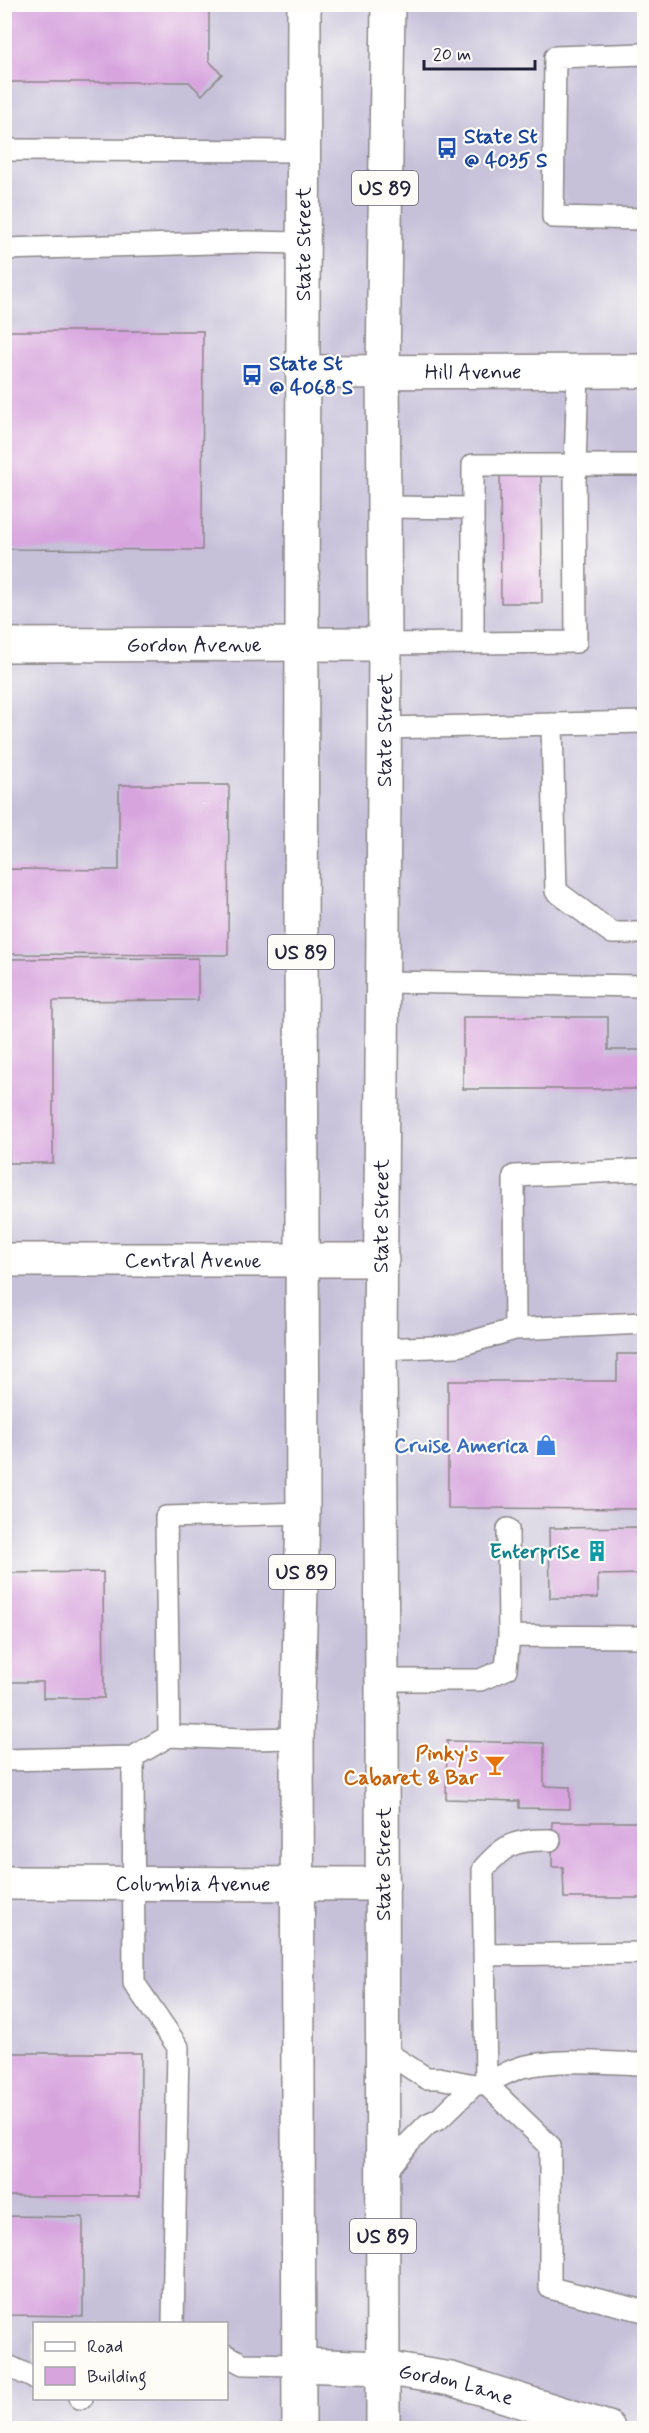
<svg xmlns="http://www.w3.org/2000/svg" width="649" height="2433" viewBox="0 0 649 2433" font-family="Mynerve,sans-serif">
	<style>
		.industrial { fill: #c6c0d9; fill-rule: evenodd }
		.building { fill: #d7a4de }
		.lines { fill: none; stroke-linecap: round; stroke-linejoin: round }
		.service-casing { stroke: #8b8789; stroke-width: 24 }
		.minor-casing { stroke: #8b8789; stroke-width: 36 }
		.tertiary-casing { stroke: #8b8789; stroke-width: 36 }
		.primary-casing { stroke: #8b8789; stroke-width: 36 }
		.service { stroke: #fff; stroke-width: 21 }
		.minor { stroke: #fff; stroke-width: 33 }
		.tertiary { stroke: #fff; stroke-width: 33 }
		.primary { stroke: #fff; stroke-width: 33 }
		.labels { text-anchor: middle; stroke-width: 4.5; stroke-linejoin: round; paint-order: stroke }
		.shield { fill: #fdfcf7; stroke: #646373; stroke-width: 1.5 }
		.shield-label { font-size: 20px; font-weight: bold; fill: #22223b }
		.transit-label { font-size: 21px; font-weight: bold; fill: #164399; stroke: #fdfcf7; text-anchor: start }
		.street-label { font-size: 21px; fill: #22223b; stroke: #fdfcf7 }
		.shop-label { font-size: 21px; font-weight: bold; fill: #366cbe; stroke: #fdfcf7; text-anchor: end }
		.culture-label { font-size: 21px; font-weight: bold; fill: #0d838f; stroke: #fdfcf7; text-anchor: end }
		.food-label { font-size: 21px; font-weight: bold; fill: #c56008; stroke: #fdfcf7; text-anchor: end }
	</style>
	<rect width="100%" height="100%" fill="#fdfcf7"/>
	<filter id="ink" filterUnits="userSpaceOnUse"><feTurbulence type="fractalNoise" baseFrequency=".0167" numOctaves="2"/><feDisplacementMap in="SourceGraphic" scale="12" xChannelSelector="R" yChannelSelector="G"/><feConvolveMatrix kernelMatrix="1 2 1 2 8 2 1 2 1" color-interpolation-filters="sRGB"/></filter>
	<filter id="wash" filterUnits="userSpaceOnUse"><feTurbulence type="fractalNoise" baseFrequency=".008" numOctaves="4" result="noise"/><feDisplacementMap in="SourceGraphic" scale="24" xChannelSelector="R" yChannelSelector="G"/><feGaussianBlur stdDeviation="1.35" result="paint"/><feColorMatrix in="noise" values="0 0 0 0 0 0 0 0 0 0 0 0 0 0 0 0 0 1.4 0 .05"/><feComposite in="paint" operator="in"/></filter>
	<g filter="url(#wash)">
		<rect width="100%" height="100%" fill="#f4ecd7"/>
		<!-- industrial -->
		<path class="industrial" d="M5,5H644V2428H5ZM34,2324H226V2398H34Z"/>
		<g id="blocks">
			<!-- building -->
			<path class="building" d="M4,4H209V61L222,74L202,95L189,82H4Z
				M4,331H203L202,550L4,549Z
				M541,469L542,603H501L500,470Z
				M119,785H229L228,955L5,954V869L119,870Z
				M198,958V1000L53,1001V1163H9V1137H4V959Z
				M463,1017H608V1050H644V1089H463Z
				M617,1354H644V1509L448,1508V1381H617Z
				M644,1527V1574L598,1575V1598H550L549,1528Z
				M103,1572L104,1698H43V1682H4V1573Z
				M447,1741L544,1743V1786L570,1787V1809L519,1808V1801L446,1799Z
				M552,1822H644V1898H564L563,1867H552Z
				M4,2053H141L140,2196H4Z
				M4,2216L83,2217V2316L4,2315Z"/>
		</g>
	</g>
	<g filter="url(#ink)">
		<use href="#blocks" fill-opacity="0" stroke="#8b8789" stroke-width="1.5"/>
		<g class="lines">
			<defs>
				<path id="service" d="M644,54L555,57L553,217L644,219
					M4,150L303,151
					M4,249L247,242L303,243
					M385,507L472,508
					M473,643V465H644
					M385,644L576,642L575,465L578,372
					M552,724L556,891L612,933H644
					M384,728L644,722
					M383,982L644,986
					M515,1329L514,1176L644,1170
					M380,1349L457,1346L515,1329L644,1323
					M509,1636L644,1637
					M382,1680H480L506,1669L509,1636L508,1529
					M297,1738L243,1739L169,1736L166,1517L303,1513
					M133,1757L169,1736
					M4,1760L133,1757L134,1983L178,2047L173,2324
					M550,1840C516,1839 505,1844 483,1869L486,2084L550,2146V2288L644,2311
					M484,1955L644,1953
					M383,2050L426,2078H439L474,2085L439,2119L428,2124L409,2143L383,2175
					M474,2085C492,2083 505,2072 522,2067C561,2058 605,2063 644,2064
					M226,2355L243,2364L299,2365
					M4,2364L34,2378
					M80,2398H82"/>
				<g id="minor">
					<path id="s1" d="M302,372L644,371"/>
					<path id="s2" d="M4,645L385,644"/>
					<path id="s3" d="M4,1260H382"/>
					<path id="s4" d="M4,1883L383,1884"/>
				</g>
				<g id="tertiary">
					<path id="s5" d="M299,2365L383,2368L451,2379L608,2428"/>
				</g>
				<g id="primary">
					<path id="s6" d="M299,2428L297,1738L303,1513L301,945L304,4"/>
					<path id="s7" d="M383,2428L382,1680L380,1349L385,644L383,372L388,4"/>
				</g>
			</defs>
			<!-- service casing -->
			<use href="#service" class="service-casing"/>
			<!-- minor casing -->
			<use href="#minor" class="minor-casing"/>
			<!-- tertiary casing -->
			<use href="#tertiary" class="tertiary-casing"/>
			<!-- primary casing -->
			<use href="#primary" class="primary-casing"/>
			<!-- service -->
			<use href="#service" class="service"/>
			<!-- minor -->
			<use href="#minor" class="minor"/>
			<!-- tertiary -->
			<use href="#tertiary" class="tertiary"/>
			<!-- primary -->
			<use href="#primary" class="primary"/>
		</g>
	</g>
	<!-- icons -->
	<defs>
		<symbol id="bus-bare" viewBox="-9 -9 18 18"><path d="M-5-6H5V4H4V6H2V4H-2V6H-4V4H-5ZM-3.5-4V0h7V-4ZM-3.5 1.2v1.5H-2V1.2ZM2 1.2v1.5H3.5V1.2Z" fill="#1a4fb4" stroke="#fdfcf7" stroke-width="2.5" paint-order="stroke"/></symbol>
		<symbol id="shop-bare" viewBox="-9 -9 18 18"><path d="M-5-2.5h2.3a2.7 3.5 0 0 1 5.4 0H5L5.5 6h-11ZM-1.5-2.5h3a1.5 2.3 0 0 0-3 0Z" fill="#3f7fe0" stroke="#fdfcf7" stroke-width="2.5" paint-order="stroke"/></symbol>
		<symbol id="building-bare" viewBox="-9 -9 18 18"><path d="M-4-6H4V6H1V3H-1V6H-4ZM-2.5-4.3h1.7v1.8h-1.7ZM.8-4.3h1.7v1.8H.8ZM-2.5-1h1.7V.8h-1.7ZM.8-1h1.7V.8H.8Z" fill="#0f9aa8" stroke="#fdfcf7" stroke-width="2.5" paint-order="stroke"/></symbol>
		<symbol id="bar-bare" viewBox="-9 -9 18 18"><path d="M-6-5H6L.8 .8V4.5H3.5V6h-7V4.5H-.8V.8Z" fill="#e8710a" stroke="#fdfcf7" stroke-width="2.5" paint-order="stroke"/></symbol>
	</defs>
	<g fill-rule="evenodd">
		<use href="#bus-bare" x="432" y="133" width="30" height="30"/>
		<use href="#bus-bare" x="237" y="360" width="30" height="30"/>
		<use href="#shop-bare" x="531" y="1430" width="30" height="30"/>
		<use href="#building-bare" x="582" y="1536" width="30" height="30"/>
		<use href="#bar-bare" x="480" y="1750" width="30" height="30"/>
	</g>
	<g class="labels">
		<!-- shield labels -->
		<g class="shield">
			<rect x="352" y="171" width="66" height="34" rx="4.5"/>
			<rect x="268" y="935" width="66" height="34" rx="4.5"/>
			<rect x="269" y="1555" width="66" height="34" rx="4.5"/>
			<rect x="350" y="2219" width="66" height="34" rx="4.5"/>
		</g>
		<g class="shield-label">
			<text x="385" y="195">US 89</text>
			<text x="301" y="959">US 89</text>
			<text x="302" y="1579">US 89</text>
			<text x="383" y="2243">US 89</text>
		</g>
		<!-- transit labels -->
		<g class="transit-label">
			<text x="464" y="143">State St<tspan x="464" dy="24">@ 4035 S</tspan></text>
			<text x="269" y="370">State St<tspan x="269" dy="24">@ 4068 S</tspan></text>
		</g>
		<!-- street labels -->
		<g class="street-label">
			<text dy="7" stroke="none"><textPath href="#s6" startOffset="2184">State Street</textPath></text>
			<text dy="7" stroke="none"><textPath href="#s1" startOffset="171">Hill Avenue</textPath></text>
			<text dy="7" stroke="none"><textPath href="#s2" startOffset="190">Gordon Avenue</textPath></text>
			<text dy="7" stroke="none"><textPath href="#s7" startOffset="1698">State Street</textPath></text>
			<text dy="7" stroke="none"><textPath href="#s7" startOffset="1212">State Street</textPath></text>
			<text dy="7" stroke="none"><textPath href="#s3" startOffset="189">Central Avenue</textPath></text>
			<text transform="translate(383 1864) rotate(-90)" y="7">State Street</text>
			<text dy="7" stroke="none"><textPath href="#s4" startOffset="189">Columbia Avenue</textPath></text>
			<text dy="7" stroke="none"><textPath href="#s5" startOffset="159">Gordon Lane</textPath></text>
		</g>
		<!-- shop labels -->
		<g class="shop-label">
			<text x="529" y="1452">Cruise America</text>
		</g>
		<!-- culture labels -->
		<g class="culture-label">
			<text x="580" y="1558">Enterprise</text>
		</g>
		<!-- food labels -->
		<g class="food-label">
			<text x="478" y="1760">Pinky's<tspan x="478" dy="24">Cabaret &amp; Bar</tspan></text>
		</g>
	</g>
	<!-- margin -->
	<rect width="649" height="2433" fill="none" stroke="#fdfcf7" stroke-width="24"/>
	<!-- legend -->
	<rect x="33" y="2322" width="195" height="78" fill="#fdfcf7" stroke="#a5a5ac" stroke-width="1.5"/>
	<rect x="45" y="2342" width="30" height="9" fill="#ffffff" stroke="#a5a5ac" stroke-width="1.5"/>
	<text x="87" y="2352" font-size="18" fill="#22223b">Road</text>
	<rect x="45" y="2367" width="30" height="18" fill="#d7a4de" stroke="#a5a5ac" stroke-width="1.5"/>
	<text x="87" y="2382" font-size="18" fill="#22223b">Building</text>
	<!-- scale -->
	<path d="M424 60v9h111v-9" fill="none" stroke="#22223b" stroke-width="3"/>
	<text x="433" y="60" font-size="18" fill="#22223b" stroke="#fdfcf7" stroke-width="4.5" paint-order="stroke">20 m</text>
</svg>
